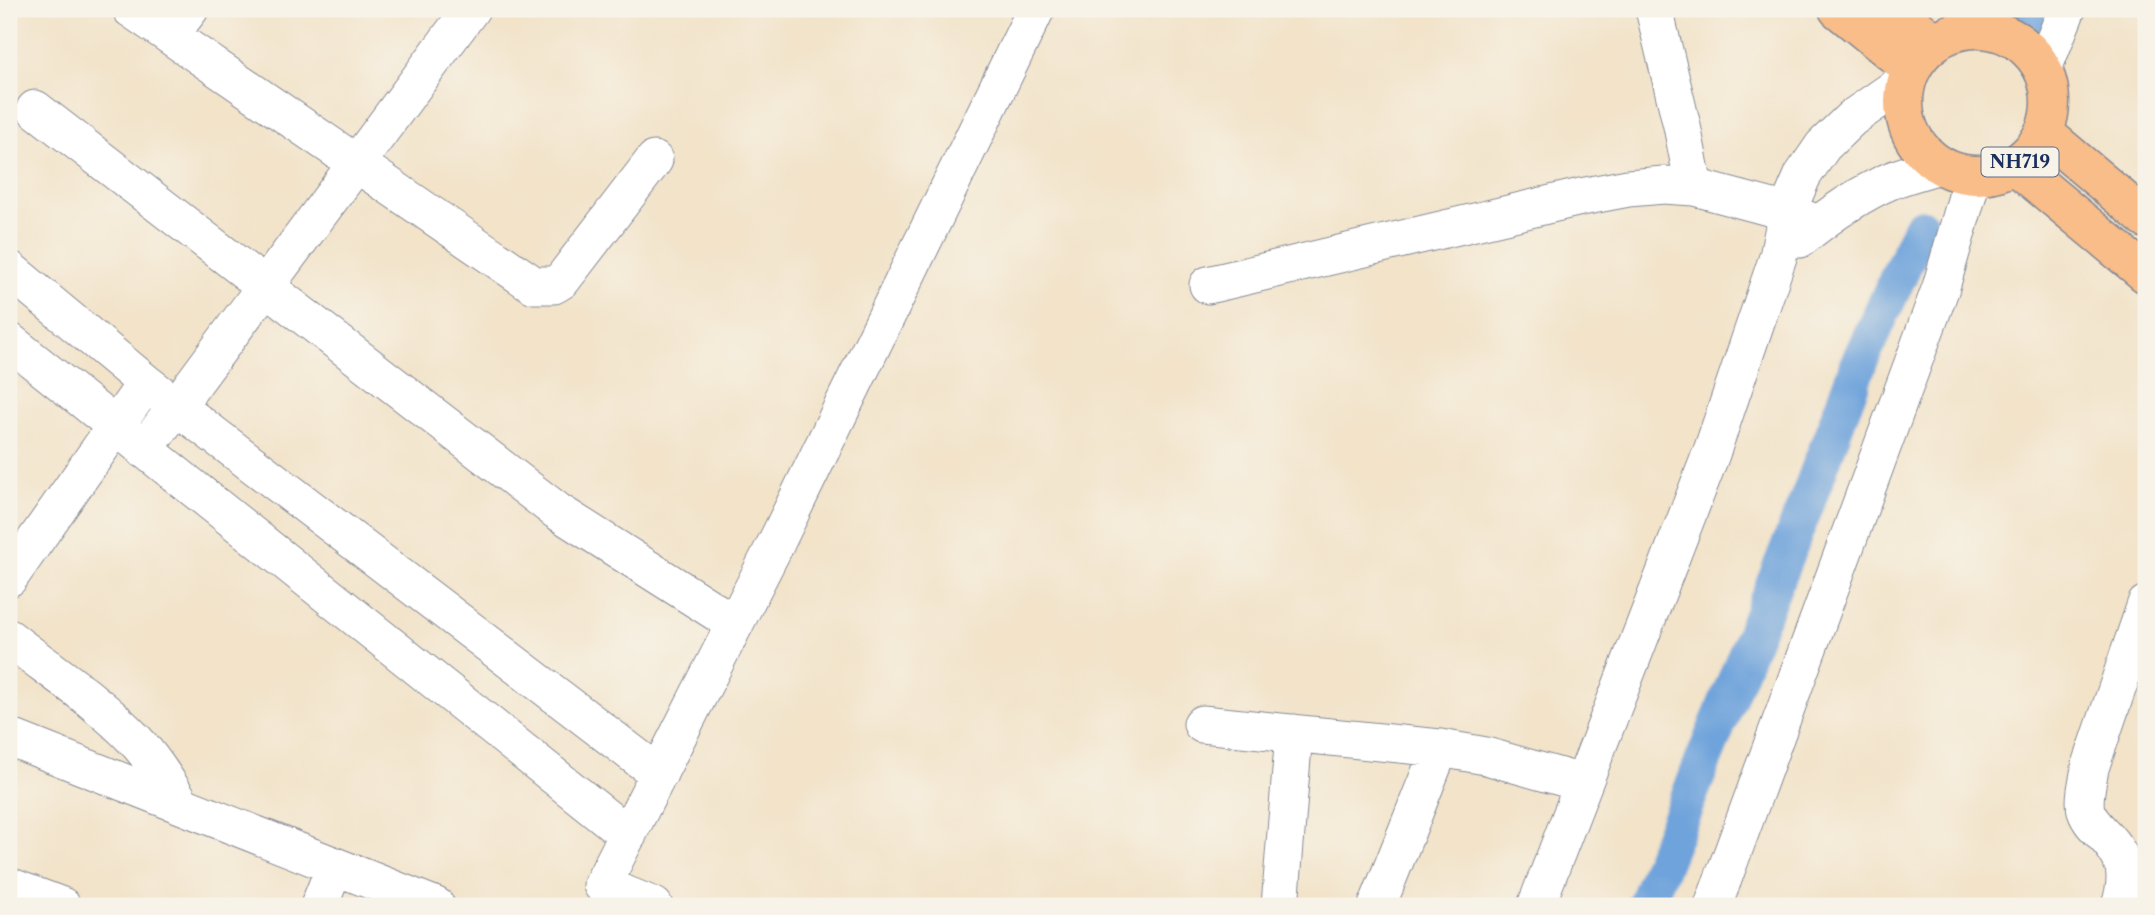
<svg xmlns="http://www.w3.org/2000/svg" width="2155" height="915" viewBox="0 0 2155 915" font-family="'Libre Caslon Text',serif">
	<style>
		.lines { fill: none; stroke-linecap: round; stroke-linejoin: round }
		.canal { stroke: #6ea3db; stroke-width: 37 }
		.minor-casing { stroke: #868994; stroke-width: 39 }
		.highway-casing { stroke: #868994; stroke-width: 41 }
		.minor { stroke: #fff; stroke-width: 37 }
		.highway { stroke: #f8bd89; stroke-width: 38 }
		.labels { text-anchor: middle; stroke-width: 6; stroke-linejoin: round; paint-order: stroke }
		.shield { fill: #f7f3e8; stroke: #5d6a87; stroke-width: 2 }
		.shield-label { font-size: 18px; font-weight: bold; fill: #1b2f5e }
	</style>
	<rect width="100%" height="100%" fill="#f7f3e8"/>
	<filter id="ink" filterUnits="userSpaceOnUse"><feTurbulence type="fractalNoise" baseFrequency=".0143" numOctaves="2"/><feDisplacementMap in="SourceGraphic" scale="14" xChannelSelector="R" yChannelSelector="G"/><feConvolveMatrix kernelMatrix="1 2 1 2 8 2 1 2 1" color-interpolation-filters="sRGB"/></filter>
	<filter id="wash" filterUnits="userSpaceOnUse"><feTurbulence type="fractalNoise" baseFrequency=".00686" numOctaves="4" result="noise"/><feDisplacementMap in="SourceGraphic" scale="28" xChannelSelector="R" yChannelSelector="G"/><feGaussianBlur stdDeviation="1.57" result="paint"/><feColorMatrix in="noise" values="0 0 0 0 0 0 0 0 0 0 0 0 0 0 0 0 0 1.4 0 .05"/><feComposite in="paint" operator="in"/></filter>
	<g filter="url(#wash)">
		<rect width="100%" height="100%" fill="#f2e3c9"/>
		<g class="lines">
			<!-- canal -->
			<path class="canal" d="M2020,37L2030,9
				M1645,906L1805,507L1860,360L1921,227"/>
		</g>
	</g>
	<g filter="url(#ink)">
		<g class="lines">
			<defs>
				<path id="minor" d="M131,9L534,285H554L562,280L654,160
					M1654,9L1682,126L1694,187
					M1981,29L1989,9
					M170,35L190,9
					M2043,69L2067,9
					M35,109L557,511L735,624
					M1800,239C1828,216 1859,194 1892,180C1907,174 1924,170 1939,165
					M9,269L146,383L659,774
					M1208,285L1581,197L1628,188L1664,185L1694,187L1787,212L1818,224
					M9,341L628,835
					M144,450L471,9
					M9,578L146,383
					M9,638C51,671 98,701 135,740C153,759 167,782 182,805
					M1202,724L1440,748L1486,756L1582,783
					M9,737L436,906
					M9,886L62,906
					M319,906L335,866
					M654,906L602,885L776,543L1036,9
					M1280,906L1294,733
					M1377,906L1440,748
					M1536,906L1711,454L1778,257L1787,212L1803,175L1823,146L1852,118L1908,79
					M1713,906L1941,287L1973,176
					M2120,906C2130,873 2126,858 2102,833C2096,827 2089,820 2086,811C2083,798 2088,781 2090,768L2146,604"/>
				<path id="highway" d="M1838,9L1912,69
					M1894,9L1934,42
					M1904 102a73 73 0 1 1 146 0a73 73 0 1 1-146 0Z
					M2044,133L2146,219
					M2015,165L2146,274"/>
			</defs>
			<!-- minor casing -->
			<use href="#minor" class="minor-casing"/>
			<!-- highway casing -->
			<use href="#highway" class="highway-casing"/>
			<!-- minor -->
			<use href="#minor" class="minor"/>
			<!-- highway -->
			<use href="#highway" class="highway"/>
		</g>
	</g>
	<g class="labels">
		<!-- shield labels -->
		<rect class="shield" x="1981.5" y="147.5" width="77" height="29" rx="5"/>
		<g class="shield-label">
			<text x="2020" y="168">NH719</text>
		</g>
	</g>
	<!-- margin -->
	<rect width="2155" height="915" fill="none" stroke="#f7f3e8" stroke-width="35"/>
</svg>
